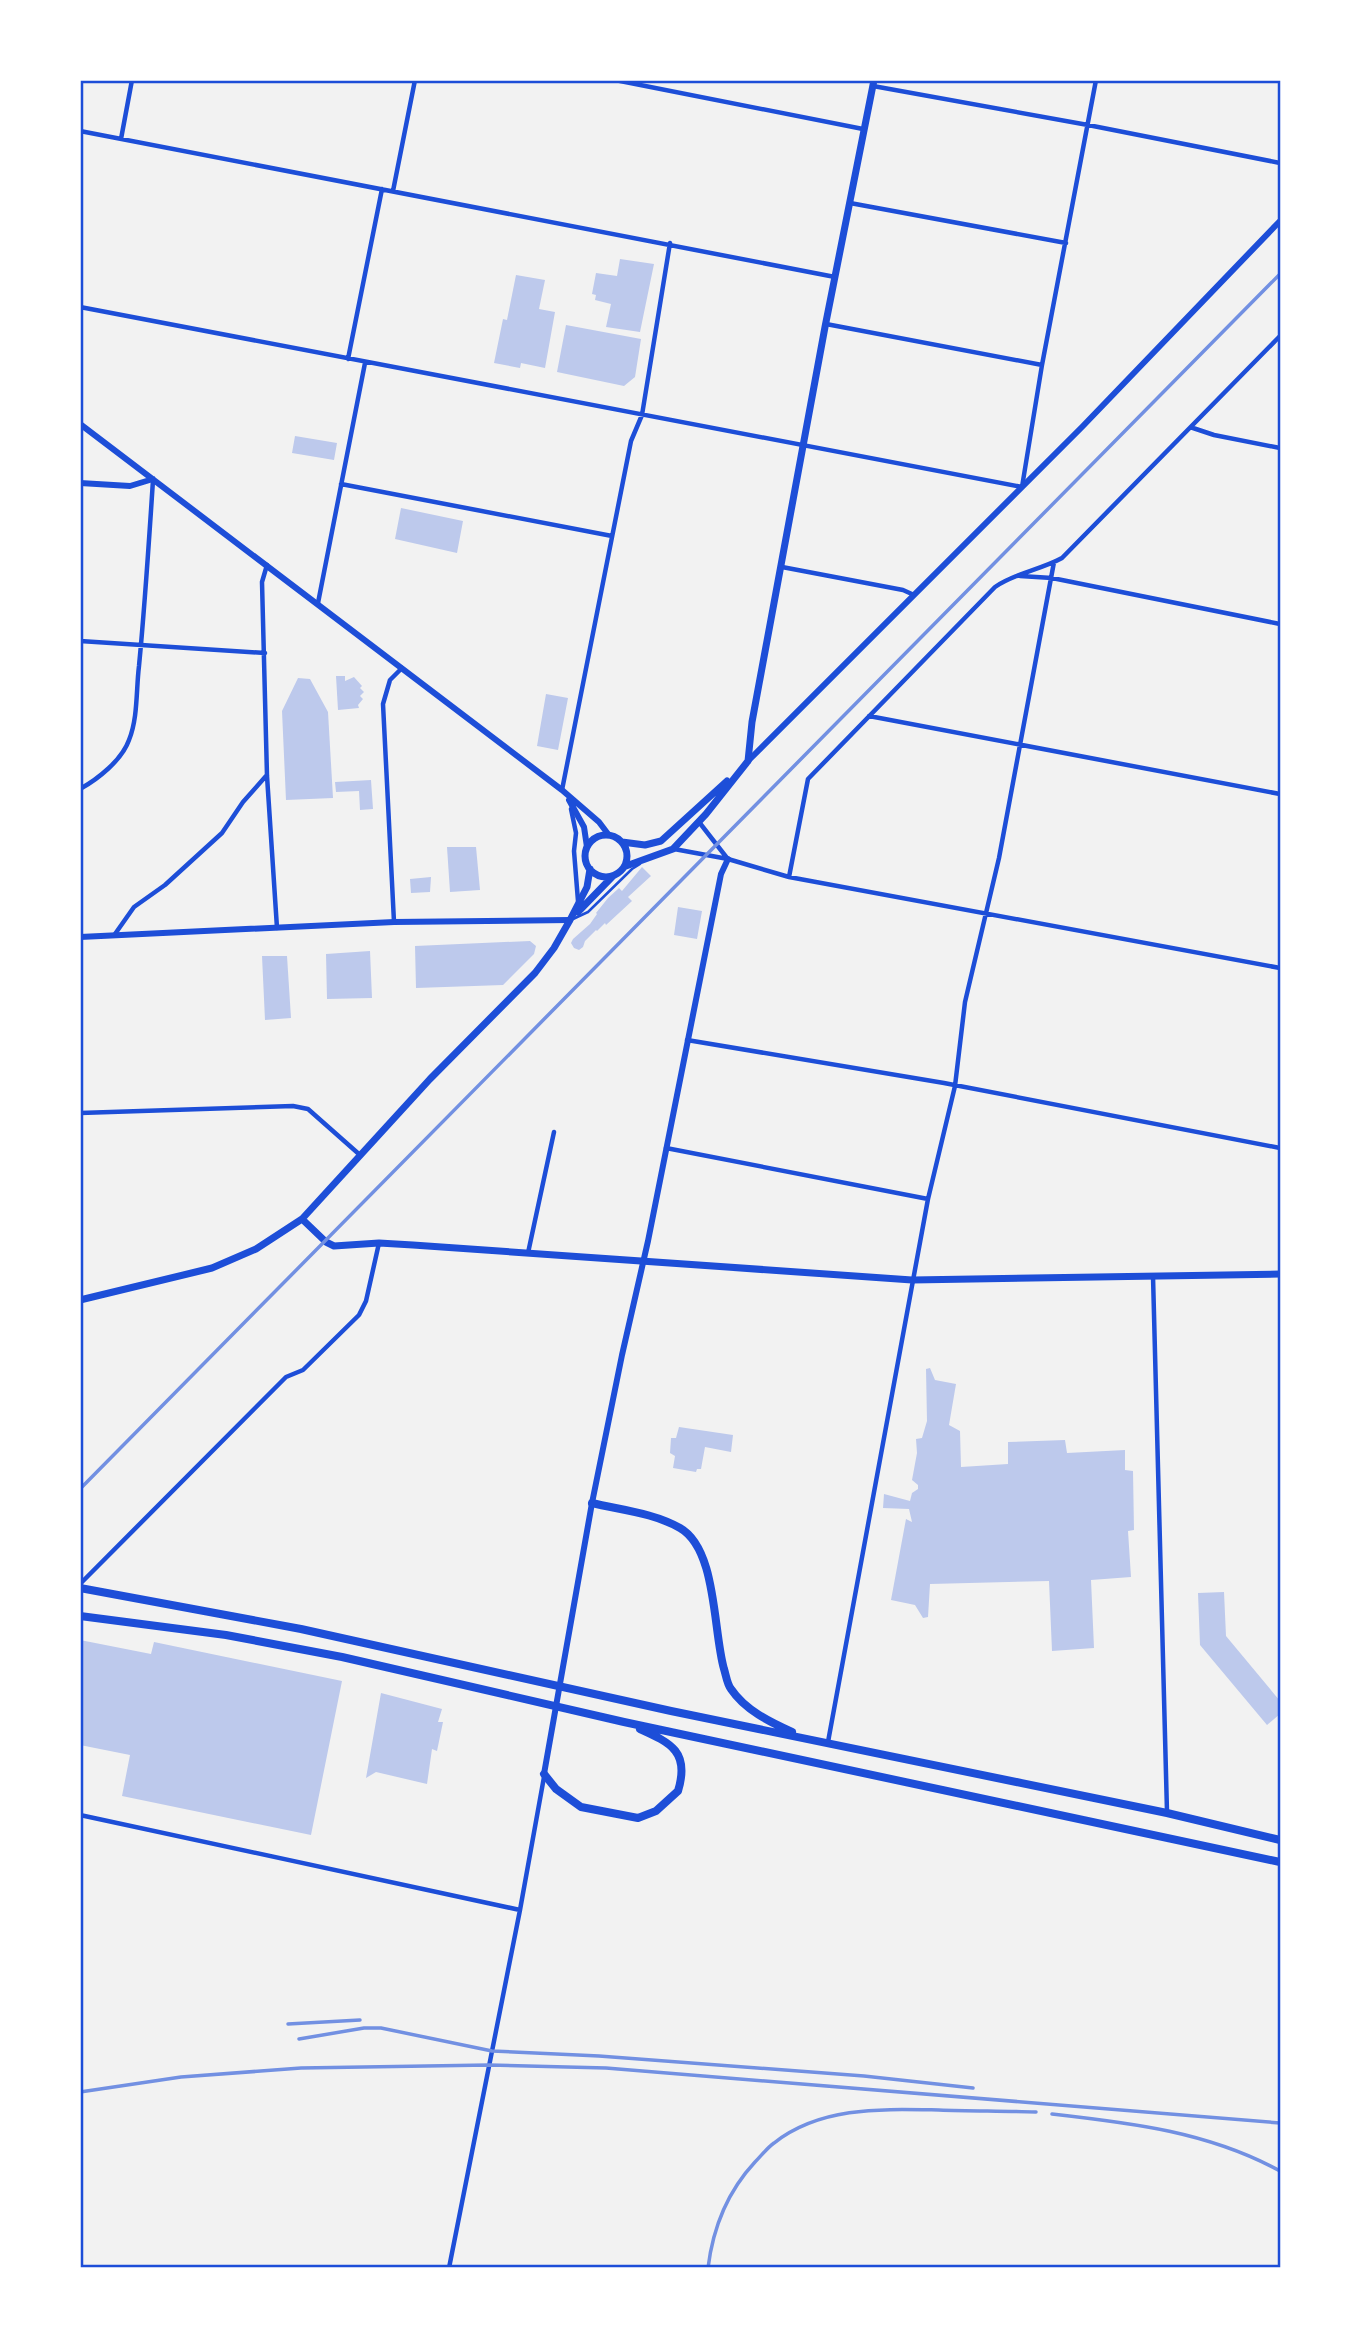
<svg xmlns="http://www.w3.org/2000/svg" width="1361" height="2348" viewBox="0 0 1361 2348" font-family="'Fira Sans Condensed',sans-serif">
	<style>
		.building { fill: #bdc9ec }
		.lines { fill: none; stroke-linecap: round; stroke-linejoin: round }
		.service { stroke: #1d4ed8; stroke-width: 2.5 }
		.minor { stroke: #1d4ed8; stroke-width: 4.5 }
		.tertiary { stroke: #1d4ed8; stroke-width: 6 }
		.secondary { stroke: #1d4ed8; stroke-width: 7 }
		.trunk { stroke: #1d4ed8; stroke-width: 8 }
		.rail { stroke: #7290e2; stroke-width: 3.5 }
		.neatline { fill: none; stroke: #1d4ed8; stroke-width: 2.5 }
	</style>
	<rect width="100%" height="100%" fill="#f2f2f2"/>
	<!-- building -->
	<path class="building" d="M620,259L654,264L640,332L606,327L611,304L595,300L596,295L592,294L596,273L617,276Z
		M516,275L545,280L539,309L555,312L545,368L521,363L520,368L494,363L503,319L507,320Z
		M566,325L641,339L635,377L624,386L557,372Z
		M295,436L337,443L334,460L292,453Z
		M401,508L463,521L457,553L395,539Z
		M336,676H345V681L354,677L362,686L360,688L364,692L360,696L363,699L358,705L359,708L338,710Z
		M298,678L310,679L328,712L333,798L286,800L282,711Z
		M546,694L568,698L558,750L537,746Z
		M371,780L373,809L360,810L359,791L336,792L335,782Z
		M447,847H476L480,890L450,892Z
		M642,867L651,876L628,897L632,901L606,925L605,923L597,931L596,930L585,941L583,947L579,950L574,948L571,943L573,939L590,924L597,914L596,913L608,898L619,888L622,891Z
		M431,877L430,892L411,893L410,879Z
		M678,907L702,911L697,939L674,935Z
		M530,941L536,946L534,954L503,985L416,988L415,946Z
		M370,951L372,998L327,999L326,954Z
		M262,956H287L291,1018L265,1020Z
		M930,1368L935,1380L956,1384L949,1425L960,1431L961,1467L1008,1464V1442L1065,1440L1067,1453L1125,1450V1470L1133,1471L1134,1530L1128,1531L1131,1577L1091,1580L1094,1648L1052,1651L1049,1581L930,1584L928,1617L923,1618L915,1605L891,1600L906,1519L912,1522L909,1509L883,1508L884,1494L910,1501L912,1493L918,1489V1485L912,1480L917,1453L916,1439L922,1438L927,1421L926,1369Z
		M679,1427L733,1435L731,1452L705,1447L701,1469H697L696,1472L673,1468L675,1456L670,1453L671,1438H676Z
		M1224,1592L1226,1636L1280,1701V1714L1267,1725L1200,1645L1198,1593Z
		M80,1640L151,1654L154,1642L342,1681L311,1835L122,1796L130,1755L80,1745Z
		M381,1693L442,1709L438,1722H443L437,1751L432,1749L427,1784L376,1772L366,1778Z"/>
	<g class="lines">
		<!-- service -->
		<path class="service" d="M573,919L588,912L632,869L640,864"/>
		<!-- minor -->
		<path class="minor" d="M615,80L863,129
			M873,86L1088,125L1280,163
			M80,131L835,277
			M121,139L132,80
			M393,191L415,80
			M850,203L1066,243
			M80,307L1022,487L1042,365L1096,80
			M826,324L1042,365
			M348,359L382,189
			M1193,428L1214,435L1280,448
			M341,484L612,536
			M267,565L262,582L267,776L277,928
			M782,567L903,590L914,595
			M1020,576L1052,578L1280,624
			M318,603L365,363
			M80,641L265,653
			M869,716L1280,794
			M80,789C98,779 122,760 129,740C138,718 136,690 139,666C145,604 149,542 153,480
			M562,790L631,441L642,415L670,243
			M571,809L576,833L574,851L578,901
			M699,822L727,858
			M674,849L728,859L789,877L1280,968
			M789,877L808,779L995,587C1015,573 1040,570 1062,558L1280,336
			M394,922L383,704L390,680L402,668
			M115,934L134,907L165,885L222,833L243,802L266,776
			M687,1040L944,1083L1280,1148
			M80,1113L293,1106L308,1109L360,1155
			M666,1148L928,1199
			M528,1253L554,1132
			M1153,1276L1167,1812
			M80,1584L286,1377L303,1370L359,1315L366,1301L379,1243
			M828,1742L928,1199L955,1086L965,1002L999,858L1054,562
			M80,1815L520,1910
			M449,2268L520,1910L544,1777"/>
		<!-- tertiary -->
		<path class="tertiary" d="M80,424L562,790L599,822L608,834
			M80,483L130,486L153,479
			M748,761L1082,427L1280,221
			M569,800L584,827L587,847
			M80,937L394,922L570,920
			M544,1774L592,1503L622,1355L648,1241L721,874L728,859"/>
		<!-- secondary -->
		<path class="secondary" d="M748,761L752,722L825,327L874,80
			M585 856a21 21 0 1 1 42 0a21 21 0 1 1-42 0Z
			M622,842L645,845L661,841L727,781
			M626,866L673,849L706,814L748,761
			M578,912L612,877
			M302,1219L326,1242L334,1246L379,1243L413,1245L912,1280L1280,1274
			M80,1300L212,1268L256,1249L302,1219L430,1079L535,973L554,948L570,920L587,887L590,869"/>
		<!-- trunk -->
		<path class="trunk" d="M592,1503C621,1510 654,1513 680,1528C717,1549 713,1631 724,1669C726,1675 727,1684 731,1689C745,1710 770,1722 792,1732
			M80,1588L301,1629L671,1711L1167,1813L1280,1840
			M80,1616L226,1635L342,1657L624,1722L1280,1862
			M544,1774L556,1789L581,1807L638,1818L656,1811L678,1791C690,1752 671,1743 640,1729"/>
		<!-- rail -->
		<path class="rail" d="M80,1489L1280,274
			M288,2024L360,2020
			M299,2039L364,2028H381L492,2051L599,2056L864,2076L973,2088
			M80,2092L181,2077L301,2068L489,2065L606,2068L1280,2123
			M1052,2114C1132,2123 1209,2132 1280,2171
			M708,2268C713,2227 728,2191 755,2162C761,2156 767,2148 774,2143C821,2106 883,2109 939,2110C971,2111 1004,2111 1036,2112"/>
	</g>
	<!-- border -->
	<rect width="1361" height="2348" fill="none" stroke="#ffffff" stroke-width="164"/>
	<rect x="82" y="82" width="1197" height="2184" class="neatline"/>
</svg>
